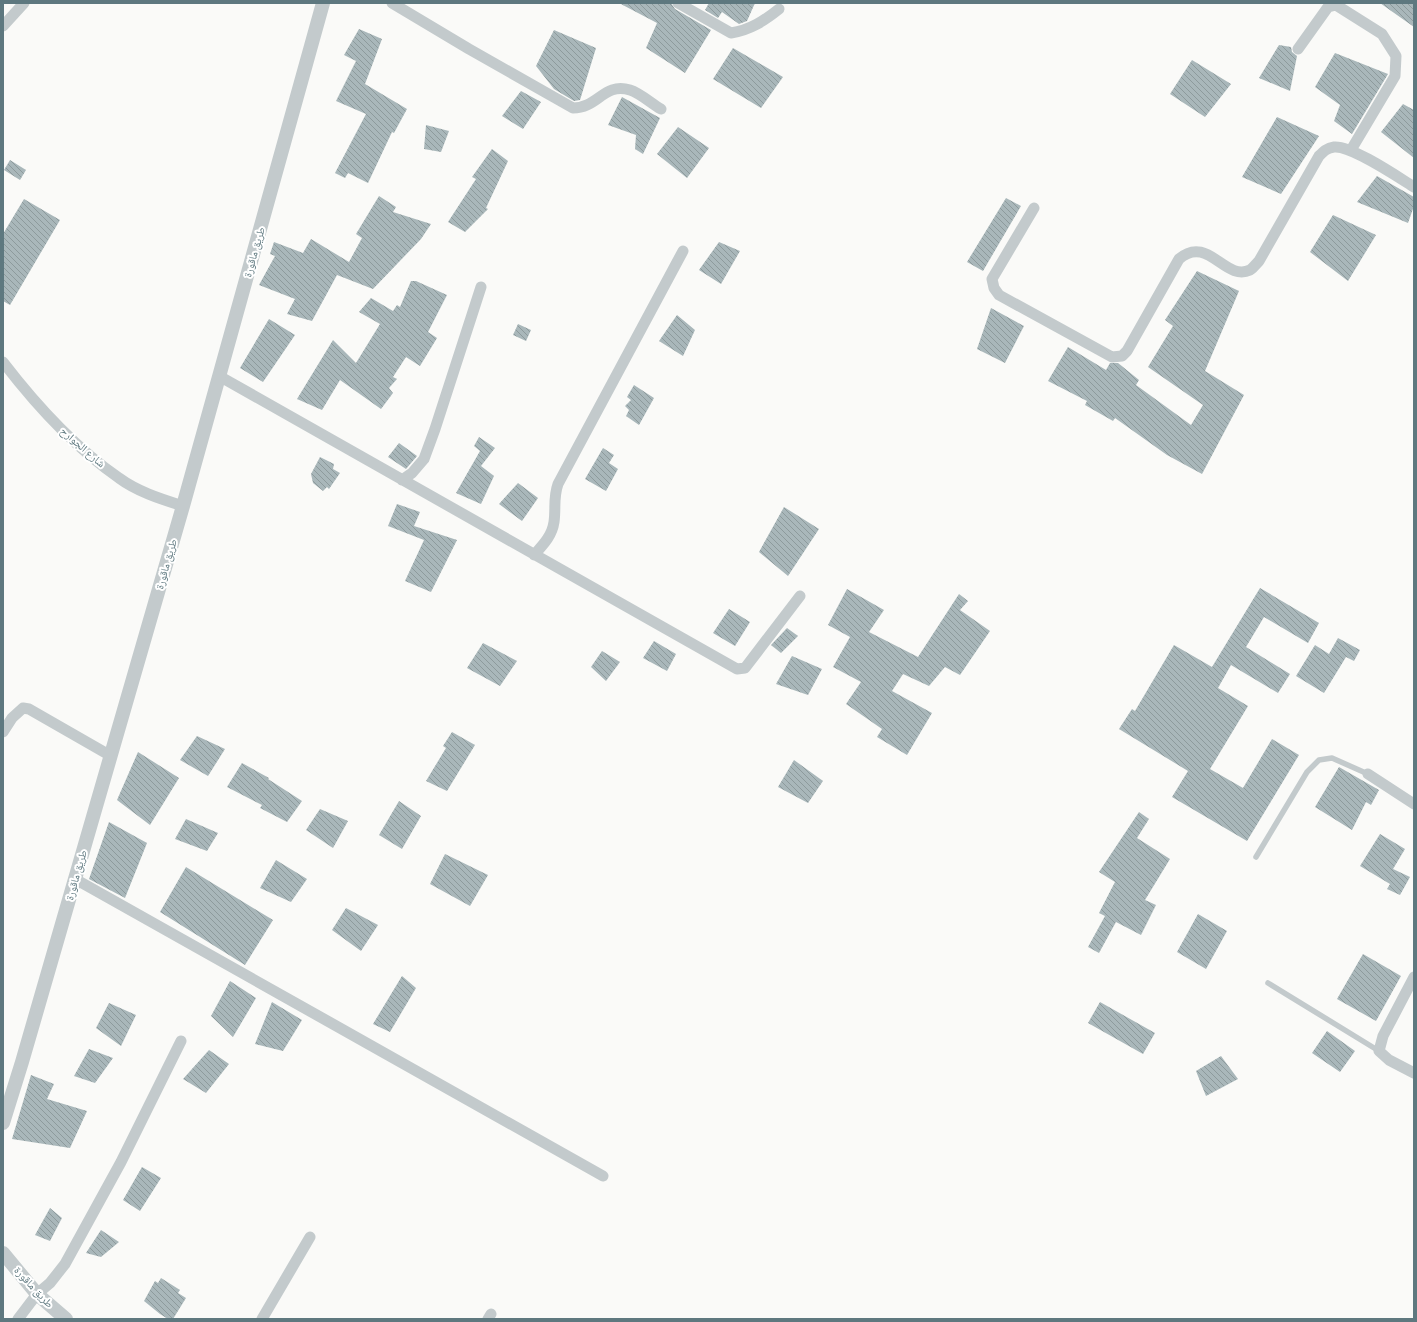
<svg xmlns="http://www.w3.org/2000/svg" width="1417" height="1322" viewBox="0 0 1417 1322" font-family="'Varela Round','Noto Naskh Arabic',sans-serif">
	<style>
		.building { fill: url(#building-back-hatch) }
		.lines { fill: none; stroke-linecap: round; stroke-linejoin: round }
		.service { stroke: #c3cacc; stroke-width: 5.5 }
		.minor { stroke: #c3cacc; stroke-width: 11 }
		.tertiary { stroke: #c3cacc; stroke-width: 14 }
		.labels { text-anchor: middle; stroke-width: 4; stroke-linejoin: round; paint-order: stroke }
		.street-label { font-size: 11px; fill: #5e787f; stroke: #fff }
	</style>
	<defs>
		<pattern id="building-back-hatch" width="6" height="6" patternUnits="userSpaceOnUse"><rect width="6" height="6" fill="#a9b7ba"/><path d="M-1 5l2 2M0 0l6 6M5-1l2 2" fill="none" stroke="#8d9a9c"/></pattern>
	</defs>
	<rect width="100%" height="100%" fill="#fafaf8"/>
	<!-- building -->
	<path class="building" d="M619,3H671L675,9L711,30L685,73L646,48L657,23Z
		M709,3H755L747,21L739,24L722,12L718,18L705,10Z
		M1380,3H1414V27Z
		M359,29L382,39L365,84L407,109L394,133L392,132L368,183L348,173L345,178L335,173L366,114L336,101L356,61L344,55Z
		M554,30L596,48L580,100L574,101L554,89L536,66Z
		M1279,45L1291,47L1292,52L1297,56L1290,91L1259,78Z
		M733,48L783,77L761,108L713,79Z
		M1335,53L1388,74L1352,134L1334,121L1340,105L1315,87Z
		M1192,60L1231,84L1205,117L1170,94Z
		M521,91L541,102L523,129L502,116Z
		M622,97L660,118L643,154L635,149L636,135L608,125Z
		M1403,104L1414,110V158L1381,132Z
		M1277,117L1319,136L1281,194L1242,177Z
		M426,125L449,131L441,152L424,149Z
		M678,127L709,148L687,178L657,154Z
		M492,149L508,161L486,208L488,209L465,232L448,222L476,179L472,177Z
		M10,160L26,170L20,180L4,170Z
		M1377,176L1414,197V206L1408,223L1357,202Z
		M379,196L396,207L393,212L431,224L421,239L373,289L337,275L312,321L287,314L295,299L259,285L275,256L270,254L274,242L303,253L311,239L349,262L362,238L356,234Z
		M1006,198L1021,206L983,271L967,262Z
		M24,199L60,220L10,305L3,301V234Z
		M1333,215L1376,235L1348,281L1310,252Z
		M719,242L740,251L721,284L699,270Z
		M1197,271L1239,291L1205,371L1244,395L1202,474L1167,455L1115,418L1113,421L1085,405L1087,401L1048,381L1068,347L1106,370L1110,363H1118L1139,380L1136,385L1191,425L1203,405L1148,367L1173,326L1165,320Z
		M411,281H416L447,295L428,332L437,338L420,366L406,357L393,377L397,379L389,388L393,393L381,409L340,380L322,410L297,399L333,340L356,363L380,324L359,312L371,298L393,311L397,305L400,307Z
		M991,308L1024,326L1005,363L977,349Z
		M677,315L695,330L683,356L659,341Z
		M269,319L295,335L263,382L240,368Z
		M518,324L531,330L526,341L513,335Z
		M634,385L654,398L639,425L626,416L629,410L625,406L631,400L627,397Z
		M479,437L495,448L481,466L494,476L481,504L456,493L480,451L474,446Z
		M399,443L417,456L406,469L388,457Z
		M603,448L614,455L609,463L618,469L606,491L585,479Z
		M320,457L334,464L333,469L340,473L329,489L327,487L323,491L313,483L311,474Z
		M518,483L538,498L522,521L499,504Z
		M397,504L420,512L414,526L457,540L431,592L405,581L424,540L388,526Z
		M784,507L819,529L788,576L759,552Z
		M1260,588L1319,623L1308,643L1264,617L1246,647L1290,674L1278,693L1231,665L1218,688L1248,706L1210,769L1243,788L1272,739L1299,755L1247,841L1172,797L1188,771L1119,729L1132,709L1135,711L1174,645L1212,667Z
		M847,589L884,610L869,632L918,657L959,594L968,601L960,610L990,631L960,675L945,667L929,686L903,674L892,691L932,713L907,755L877,737L882,729L846,704L861,682L833,667L850,637L828,625Z
		M729,609L750,622L735,646L713,633Z
		M787,628L798,636L781,653L771,645Z
		M1338,638L1360,650L1354,661L1346,657L1324,693L1296,676L1315,645L1329,654Z
		M654,641L676,654L667,671L643,658Z
		M483,643L517,661L500,686L467,668Z
		M602,651L620,662L606,681L591,667Z
		M792,656L822,669L808,695L776,684Z
		M452,732L475,745L447,791L426,781L446,748L443,746Z
		M197,736L225,749L208,776L180,760Z
		M138,752L179,778L150,825L117,800Z
		M794,760L823,781L808,803L778,787Z
		M242,763L269,778L268,779L302,801L287,822L260,808L262,805L227,787Z
		M1339,767L1379,790L1371,805L1366,802L1352,830L1315,807Z
		M399,801L421,816L402,849L379,835Z
		M320,809L348,821L333,848L306,830Z
		M1139,812L1149,819L1137,838L1170,859L1145,900L1156,905L1141,935L1116,922L1099,953L1088,947L1105,916L1099,913L1115,882L1099,872Z
		M186,819L218,833L207,851L175,839Z
		M109,822L147,843L125,898L89,879Z
		M1380,834L1405,849L1393,869L1410,877L1400,895L1387,889L1390,884L1360,866Z
		M445,854L488,875L470,906L430,884Z
		M276,860L307,879L291,902L260,888Z
		M186,867L273,920L245,965L160,912Z
		M346,908L378,925L361,951L332,930Z
		M1198,914L1227,931L1206,969L1177,952Z
		M1363,954L1401,976L1376,1021L1337,999Z
		M402,976L416,988L390,1032L373,1024Z
		M230,981L256,998L233,1037L211,1016Z
		M272,1002L302,1020L283,1051L255,1044Z
		M1100,1002L1155,1033L1143,1054L1088,1023Z
		M109,1003L136,1015L121,1046L96,1028Z
		M1327,1031L1355,1051L1340,1072L1312,1053Z
		M89,1049L113,1058L95,1083L74,1076Z
		M209,1050L229,1064L206,1093L183,1079Z
		M1221,1056L1238,1079L1206,1096L1196,1071Z
		M31,1075L54,1084L47,1099L87,1111L70,1148L12,1139Z
		M142,1167L161,1178L140,1211L123,1200Z
		M50,1208L62,1218L50,1241L35,1235Z
		M101,1230L119,1242L101,1257L86,1253Z
		M161,1278L180,1290L178,1293L186,1298L173,1319H168L160,1314L144,1301L155,1281L158,1283Z"/>
	<g class="lines">
		<!-- service -->
		<path class="service" d="M1256,857L1307,772L1319,760L1332,758L1368,774
			M1268,983L1379,1051"/>
		<!-- minor -->
		<path class="minor" d="M392,3L469,49L573,108C598,108 604,82 630,90C640,93 652,104 661,109
			M678,3L731,33C750,30 764,21 779,9
			M3,26L24,3
			M1298,49L1328,7L1336,5L1382,34L1396,56L1395,76L1351,150
			M1034,208L992,279L994,288L999,295L1112,357L1122,356L1127,351L1179,259C1208,234 1225,282 1250,270C1253,268 1256,264 1259,261L1319,156C1324,151 1327,148 1334,147C1351,145 1398,177 1414,187
			M3,362C36,405 74,447 119,478C138,492 161,499 183,506
			M219,376L737,669L745,668L800,596
			M402,480L412,473L424,459L435,429L481,287
			M534,555C543,545 552,536 554,522C556,508 553,498 558,484L683,251
			M3,732L12,718L23,708L29,709L111,756
			M1368,774L1414,804
			M75,879L603,1176
			M1414,977L1383,1036L1379,1051L1389,1060L1414,1073
			M18,1319L37,1294L50,1283L65,1264L121,1162L181,1041
			M262,1319L310,1237
			M488,1319L491,1314"/>
		<!-- tertiary -->
		<path class="tertiary" d="M3,1123L22,1062L183,506L323,3
			M3,1253L37,1294L66,1319"/>
	</g>
	<g class="labels">
		<!-- street labels -->
		<g class="street-label">
			<text transform="translate(254 252) rotate(-74)" y="4">طريق ماقورة</text>
			<text transform="translate(83 447) rotate(41)" y="4">شارع الجوارح</text>
			<text transform="translate(166 564) rotate(-74)" y="4">طريق ماقورة</text>
			<text transform="translate(76 875) rotate(-74)" y="4">طريق ماقورة</text>
			<text transform="translate(34 1287) rotate(47)" y="4">طريق ماقورة</text>
		</g>
	</g>
	<!-- border -->
	<rect width="1417" height="1322" fill="none" stroke="#5e787f" stroke-width="8"/>
</svg>
